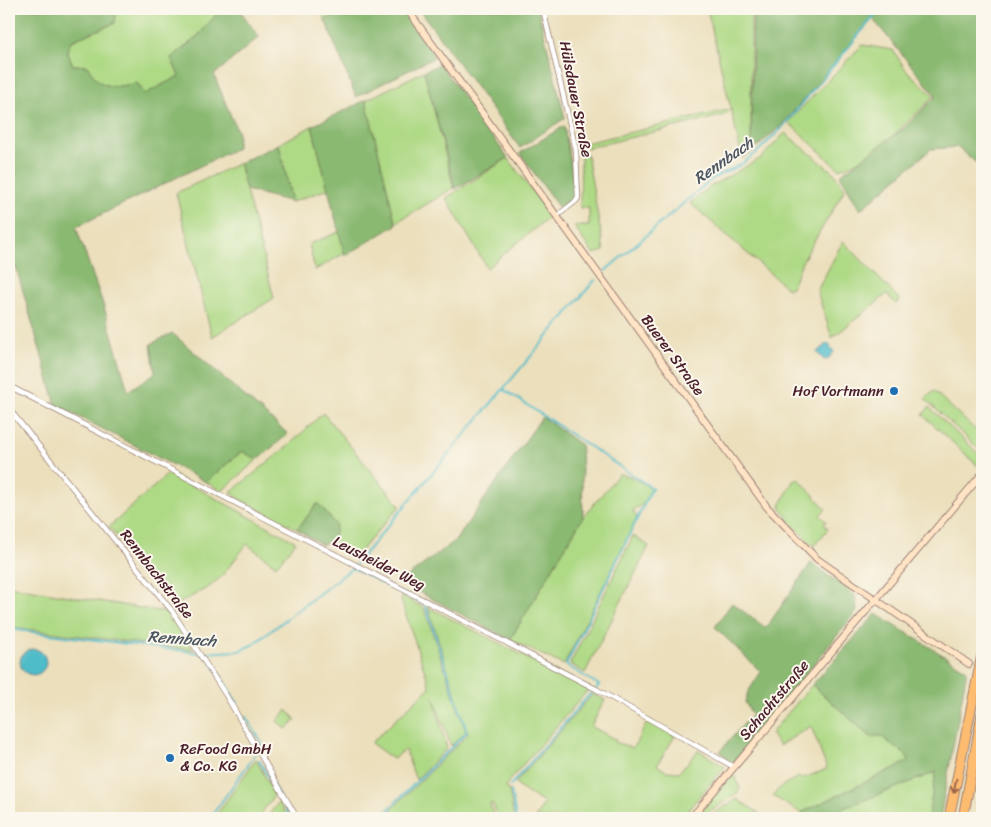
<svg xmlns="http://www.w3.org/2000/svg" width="991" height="827" viewBox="0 0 991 827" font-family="Sriracha,sans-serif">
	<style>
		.green { fill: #aed985; stroke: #7c7c58 }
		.forest { fill: #8ab972; stroke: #6a6c4e }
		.water { fill: #50bcc9; stroke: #4d6e7a }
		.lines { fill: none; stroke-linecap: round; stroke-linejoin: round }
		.stream { stroke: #50bcc9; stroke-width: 2 }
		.street-casing { stroke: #9a7f74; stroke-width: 6 }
		.secondary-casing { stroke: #9a7f74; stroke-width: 8 }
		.highway-casing { stroke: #9a7f74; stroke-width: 11 }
		.street { stroke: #fff; stroke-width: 4.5 }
		.secondary { stroke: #ffe4c6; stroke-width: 6 }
		.highway { stroke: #febc70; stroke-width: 9 }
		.oneway { stroke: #9b664a }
		.poi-dot { fill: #1f6fb2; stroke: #fbf7ec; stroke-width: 2 }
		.labels { text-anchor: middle; stroke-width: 4; stroke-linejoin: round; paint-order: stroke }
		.street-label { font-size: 15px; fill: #4a1f2b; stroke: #fbf7ec }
		.poi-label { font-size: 15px; fill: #4a1f2b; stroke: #fbf7ec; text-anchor: end }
		.water-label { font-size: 16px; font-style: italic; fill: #4c5662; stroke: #fbf7ec }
	</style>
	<rect width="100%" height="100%" fill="#fbf7ec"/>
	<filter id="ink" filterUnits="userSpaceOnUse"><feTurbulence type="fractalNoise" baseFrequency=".02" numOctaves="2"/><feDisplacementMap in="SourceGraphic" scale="10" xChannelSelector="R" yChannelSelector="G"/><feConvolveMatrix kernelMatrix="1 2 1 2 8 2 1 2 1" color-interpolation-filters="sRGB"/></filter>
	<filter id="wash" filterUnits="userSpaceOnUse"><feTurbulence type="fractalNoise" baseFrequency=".0096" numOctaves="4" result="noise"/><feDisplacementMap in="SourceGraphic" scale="20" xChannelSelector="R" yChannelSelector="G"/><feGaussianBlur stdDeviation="1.12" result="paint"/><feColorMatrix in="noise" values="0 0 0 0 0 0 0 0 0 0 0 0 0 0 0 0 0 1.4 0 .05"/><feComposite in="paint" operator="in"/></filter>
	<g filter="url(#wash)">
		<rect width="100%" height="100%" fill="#ebdfbc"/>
		<!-- green -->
		<path class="green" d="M116,9H221L196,38L171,58L179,76L145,94L137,83C113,88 99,90 88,66L73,65L67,51L71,41L115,23Z
			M320,9H352L325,20Z
			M707,9H751V152L742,158L731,109L725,115L587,148L585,143L731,109Z
			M862,45L893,50L906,70L934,96C911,119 871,161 839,169L788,122Z
			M424,71L454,188L395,223L366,100Z
			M312,126L328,189L292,202L279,144Z
			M785,133L834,173L845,189L802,262L792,287L788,289L690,203L711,186L761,158Z
			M587,154L604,251L593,254L574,226H589V208H580L581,155Z
			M508,158L550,216L487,268L446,198Z
			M239,163L274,298L212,337L176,193Z
			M339,232L345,253L315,270L309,244Z
			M843,241L900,300L896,304L887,294L832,338L817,291Z
			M934,391L982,436V452L925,399Z
			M929,407L982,457V460L978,466L923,415Z
			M323,413L400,506L355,557L334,547V539L318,503L297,529L239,499L231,492L288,446Z
			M242,451L257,460L222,491L206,482Z
			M169,473L296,542L276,566L247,544L221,577L209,587L174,606L109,527Z
			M619,474L629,476L652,488L645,503L633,510L637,519L564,665L510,640L583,517Z
			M799,479L826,509L820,515L826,521L824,524L828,529L814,546L791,524L780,506L793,481Z
			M633,536L649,546L585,673L570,664Z
			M9,586L170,613L193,650L9,627Z
			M402,596L424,608L466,732L451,746L433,696L447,748L416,780L405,750L393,759L371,743L430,687L401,600Z
			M428,607L589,689L508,782L506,788L509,790L514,818H498L493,804L490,803L494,818H383L468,734Z
			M812,685L871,737L881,736L907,756L909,761L801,813L773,796C779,786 790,781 799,777L801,779L827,769L811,726L779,746L771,733Z
			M593,694L605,700L591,726L616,740L615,742L633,748L648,721L675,736L657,765L666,771L679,772L699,750L725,767L681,818H535L544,803L518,787L516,782Z
			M287,710L296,720L286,729L277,721Z
			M256,759L274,794L273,797L258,818H214Z
			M936,772L928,818H818Z
			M731,775L735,777L740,788L737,794L699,818L698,815Z
			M737,799L766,818H706Z
			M279,802L288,818H266Z"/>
		<!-- forest -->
		<path class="forest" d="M9,9H117L115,23L71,41L67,51L73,65L88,66C99,90 113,88 137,83L145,94L179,76L171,58L196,38L221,9H239L259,37L214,75L238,133L237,148L76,227L104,307L128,391L155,373L151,344L172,333L288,434L257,460L242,451L206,482L56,405L16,267L9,271Z
			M352,9H401L435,57L356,97L325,20Z
			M419,9H538L565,118L520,148Z
			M753,9H982V168L958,147L931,149L860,210L840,175L904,128L936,96L873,19L780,127L751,152Z
			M440,64L508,158L455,189L424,71Z
			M366,100L396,225L345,256L312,126Z
			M564,126L576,195L559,208L520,153Z
			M279,144L292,202L246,190L239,163Z
			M542,417L581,445L583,517L510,640L400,582L455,541Z
			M318,503L336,525L334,539L322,545L297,529Z
			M811,563L855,595L857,611L732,765L720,751L752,715L745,702L748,692L761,672L715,627L732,603L766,628Z
			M876,614L967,670L940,818H928L936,772L818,818H809L801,813L909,761L907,756L881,736L871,737L812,685Z"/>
		<!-- water -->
		<path class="water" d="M828,343L834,352L827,360L823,359L817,352Z
			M20 662a13 13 0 1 1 26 0a13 13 0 1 1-26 0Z"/>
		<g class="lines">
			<!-- stream -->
			<path class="stream" d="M605,271L713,178L740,165L756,153L781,129L880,9
				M503,389L652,488L566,665L599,685L596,689
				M356,564L595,280
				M353,568L394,589
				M9,629L200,653L239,651L254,644L355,566
				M206,653L238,704
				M245,716L262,743L261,745
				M259,760L291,818
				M510,786L591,693
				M511,791L516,818
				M210,818L257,752
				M380,818L467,732L425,604L401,593"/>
		</g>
	</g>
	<g filter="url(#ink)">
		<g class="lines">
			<defs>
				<path id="street" d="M543,9L576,150L578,198L576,201L558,215
					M9,386L596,689L734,767
					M9,409L172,611L227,697L297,818"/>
				<path id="secondary" d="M407,9L767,507L817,559L969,664
					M691,818L982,474"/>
				<path id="highway" d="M949,818L982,655
					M963,818L982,714"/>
			</defs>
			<!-- street casing -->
			<use href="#street" class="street-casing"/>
			<!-- secondary casing -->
			<use href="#secondary" class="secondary-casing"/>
			<!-- highway casing -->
			<use href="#highway" class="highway-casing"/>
			<!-- street -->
			<use href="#street" class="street"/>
			<!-- secondary -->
			<use href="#secondary" class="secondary"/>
			<!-- highway -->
			<use href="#highway" class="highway"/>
		</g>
		<!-- one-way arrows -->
		<defs><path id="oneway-shaft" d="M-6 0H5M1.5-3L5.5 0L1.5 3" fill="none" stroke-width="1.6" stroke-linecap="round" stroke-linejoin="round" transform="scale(1.25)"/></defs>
		<use class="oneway" href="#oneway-shaft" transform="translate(955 786) rotate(101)"/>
	</g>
	<!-- markers -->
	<g class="poi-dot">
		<circle cx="894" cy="391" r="5"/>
		<circle cx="170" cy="758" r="5"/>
	</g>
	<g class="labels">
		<!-- street labels -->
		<g class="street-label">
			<text transform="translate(576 99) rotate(79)" y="5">Hülsdauer Straße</text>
			<text transform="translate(673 355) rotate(54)" y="5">Buerer Straße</text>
			<text transform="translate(379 563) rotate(27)" y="5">Leusheider Weg</text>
			<text transform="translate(157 574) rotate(52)" y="5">Rennbachstraße</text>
			<text transform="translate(774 700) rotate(-50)" y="5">Schachtstraße</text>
		</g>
		<!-- poi labels -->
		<g class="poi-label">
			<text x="884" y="396">Hof Vortmann</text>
			<text x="180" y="754" text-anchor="start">ReFood GmbH<tspan x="180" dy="17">&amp; Co. KG</tspan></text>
		</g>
		<!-- water labels -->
		<g class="water-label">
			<text transform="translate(723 160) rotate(-35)" y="6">Rennbach</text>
			<text transform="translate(182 638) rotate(4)" y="6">Rennbach</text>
		</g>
	</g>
	<!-- margin -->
	<rect width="991" height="827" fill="none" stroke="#fbf7ec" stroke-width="30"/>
</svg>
